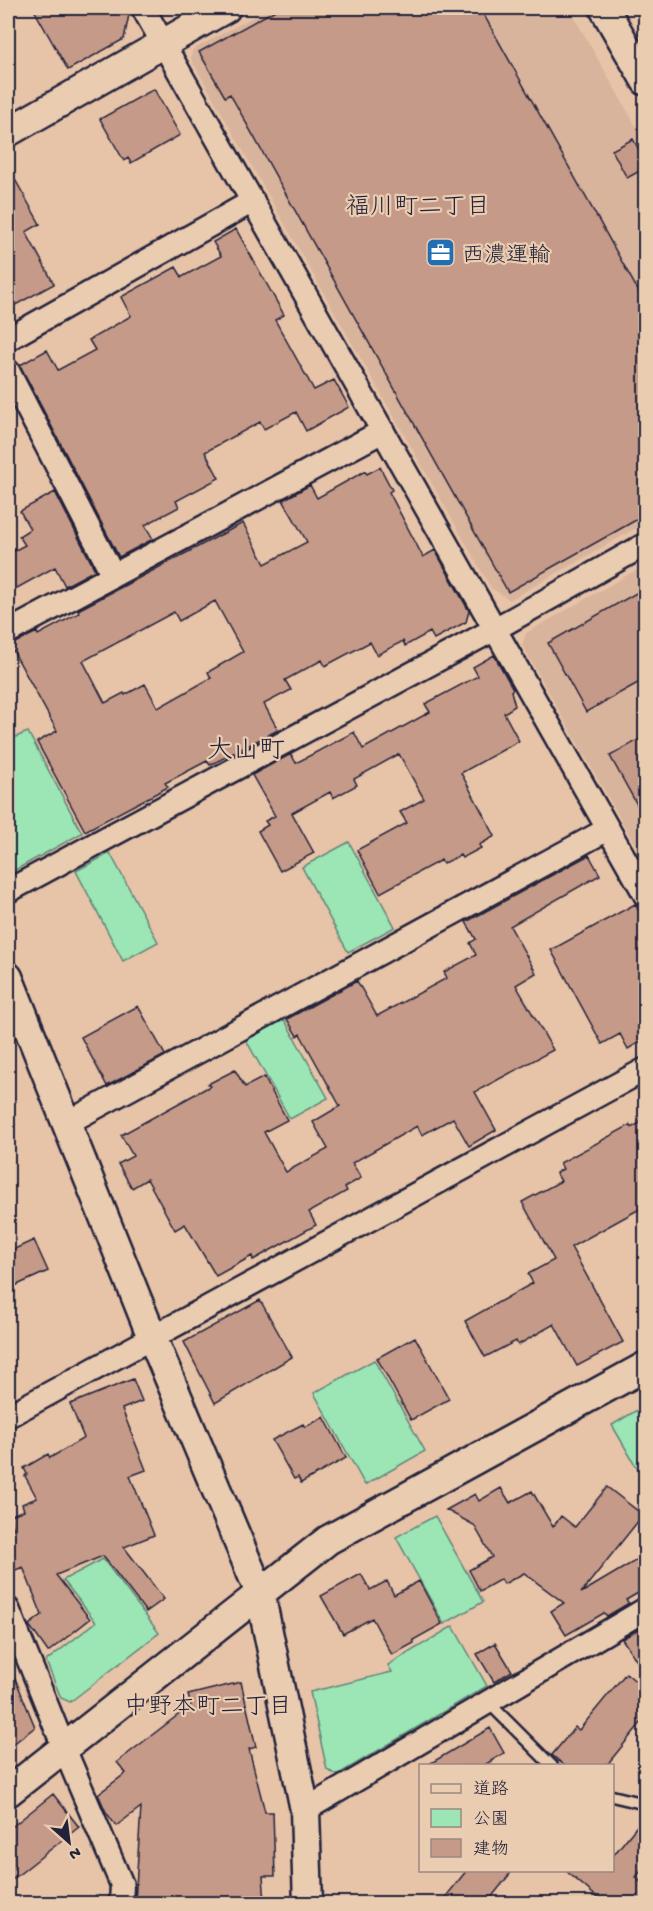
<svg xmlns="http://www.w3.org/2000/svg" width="653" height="1911" viewBox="0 0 653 1911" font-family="'Gochi Hand','Klee One',sans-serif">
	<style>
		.built { fill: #d9b49c }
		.green { fill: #9ce5b5; stroke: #5f8478; stroke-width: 1.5 }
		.building { fill: #c69a88; stroke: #22223b; stroke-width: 1.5; fill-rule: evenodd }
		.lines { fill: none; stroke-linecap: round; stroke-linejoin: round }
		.service-casing { stroke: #22223b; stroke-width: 15 }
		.minor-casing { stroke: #22223b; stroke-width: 27 }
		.tertiary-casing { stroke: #22223b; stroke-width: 33 }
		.service { stroke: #eaccb1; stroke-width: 10 }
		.minor { stroke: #eaccb1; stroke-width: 22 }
		.tertiary { stroke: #eaccb1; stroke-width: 28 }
		.labels { text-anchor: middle; stroke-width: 4.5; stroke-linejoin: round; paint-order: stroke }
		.poi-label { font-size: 22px; fill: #22223b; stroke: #eaccb1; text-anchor: start }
		.neighbourhood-label { font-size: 24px; fill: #22223b; stroke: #eaccb1 }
		.quarter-label { font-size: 26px; fill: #22223b; stroke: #eaccb1 }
	</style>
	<rect width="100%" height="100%" fill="#e7c3a8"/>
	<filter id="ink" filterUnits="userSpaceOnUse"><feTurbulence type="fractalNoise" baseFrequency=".0167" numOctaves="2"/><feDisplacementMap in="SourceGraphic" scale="12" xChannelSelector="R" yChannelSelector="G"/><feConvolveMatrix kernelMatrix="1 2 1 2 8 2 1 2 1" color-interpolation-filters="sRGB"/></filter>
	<g filter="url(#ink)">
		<!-- built -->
		<path class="built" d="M269,8H569L645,142V523L510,600L491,588L191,59L192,50Z
			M645,565V848L639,852L522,645L526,633Z"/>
		<!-- green -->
		<path class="green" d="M28,732L82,833L8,874V740Z
			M349,842L395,927L348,952L302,867Z
			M110,853L158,942L123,961L76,871Z
			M284,1019L328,1098L290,1119L246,1040Z
			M374,1360L425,1451L365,1485L314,1393Z
			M637,1410L645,1424V1482L612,1425Z
			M435,1516L483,1602L444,1624L396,1537Z
			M103,1559L159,1633L70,1702L61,1698L46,1661L96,1622L63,1580Z
			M453,1626L487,1686L337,1775L327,1770L310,1692L392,1672L388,1665Z"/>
		<!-- building -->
		<path class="building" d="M33,8H130V10L124,39L68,70Z
			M279,8H480L645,303V515L508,592L230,94L225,97L199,52Z
			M154,89L180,135L131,163L128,158L124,161L100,119Z
			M633,139L645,161V168L627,178L612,150Z
			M8,167L40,224L26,232L54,284L8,309Z
			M236,229L284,315L275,320L314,390L334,380L349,407L306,431L296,412L264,429L260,422L205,452L219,478L176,501L179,507L145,525L153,539L119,557L20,365L47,350L58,370L95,350L89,340L131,316L121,297L176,267L182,277L221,256L213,242Z
			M380,467L392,490L389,492L423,557L435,550L461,597L469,611L466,622L434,639L430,632L405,646L403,641L377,655L370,642L325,666L322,660L285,680L291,690L264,704L278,730L210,765L207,761L165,783L168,787L85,831L37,742L57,731L10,645L37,632L38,635L79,613L78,610L243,523L265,564L307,542L283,500L310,485L317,498L365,471L367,474ZM215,601L243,652L208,672L211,678L158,708L145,684L125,695L124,693L105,703L83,661L174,612L179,621Z
			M55,492L95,570L65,586L55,567L8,593V554L25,545L19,536L30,529L20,511Z
			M645,588V679L586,712L548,643Z
			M494,655L513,689L511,691L515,706L504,713L519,741L461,773L495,836L479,845L481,848L462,858L460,855L443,864L441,860L380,893L357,850L407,823L400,812L424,799L399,754L354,779L357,785L333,798L330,792L292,813L314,853L280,871L258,831L268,825L265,821L275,816L252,775L291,754L296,763L354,732L363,749L430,712L425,704L478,676L473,667Z
			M645,736V819L610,756Z
			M589,855L600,875L510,926L536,973L516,985L553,1050L475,1092L496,1130L469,1146L453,1118L422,1135L417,1126L352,1163L361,1178L345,1187L347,1191L309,1212L316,1225L253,1260L252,1256L216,1276L185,1224L175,1230L147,1179L132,1188L118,1164L133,1156L121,1135L210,1086L208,1084L235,1070L245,1087L264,1077L287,1120L264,1132L286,1172L328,1149L313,1122L340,1106L300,1034L297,1036L287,1019L357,981L377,1016L447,978L444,972L476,955L470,943L476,939L466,922Z
			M635,904L645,923V1039L628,1049L620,1034L602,1044L551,950Z
			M138,1006L165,1055L107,1086L81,1037Z
			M645,1120V1206L571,1247L623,1342L577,1366L554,1324L518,1345L516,1341L485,1357L465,1321L533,1283L528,1274L554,1260L522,1202L561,1181L556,1173L563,1169L560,1163L630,1125L631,1128Z
			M34,1240L48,1271L8,1289V1252Z
			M260,1300L292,1357L215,1403L184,1342Z
			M415,1337L449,1399L411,1420L377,1358Z
			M133,1379L142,1401L122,1409L146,1470L130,1476L154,1535L124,1547L164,1599L146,1612L103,1556L56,1575L90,1619L48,1652L29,1625L42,1615L23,1567L8,1573V1531L14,1529L9,1516L24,1510L22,1504L37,1498L25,1476L27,1474L24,1468L48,1454L50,1458L84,1438L70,1404Z
			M324,1417L346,1458L301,1483L298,1477L294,1479L272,1440L303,1424L305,1427Z
			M607,1487L643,1515L581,1593L645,1555V1589L626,1600L629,1603L607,1616L604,1613L566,1635L551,1611L564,1603L524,1573L504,1584L501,1579L480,1591L469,1570L492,1557L474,1525L446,1510L475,1494L479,1501L501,1488L510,1503L532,1491L553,1527L561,1516L575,1527Z
			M361,1574L370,1590L387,1581L394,1595L419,1581L442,1624L413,1640L414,1643L392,1655L372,1618L343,1634L321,1596Z
			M644,1626L645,1628V1673L622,1639Z
			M495,1643L512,1671L494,1682L477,1654Z
			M8,1661L35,1727L8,1748Z
			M626,1673L645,1689V1718L606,1766H565L552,1755L575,1727L579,1730Z
			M241,1682L256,1747L249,1749L265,1812H273L275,1876H263L265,1904H135L141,1807L116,1826L106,1812L98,1794L126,1773L117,1762L191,1705L188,1695Z
			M490,1728L504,1753L483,1766H426Z
			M53,1794L79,1827L8,1883V1830Z
			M645,1816V1866L636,1877L645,1887V1904H605L565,1870H612V1857Z
			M467,1870H513L486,1904H440Z"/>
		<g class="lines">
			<defs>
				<path id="service" d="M488,1702L552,1766
					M612,1796L646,1804"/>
				<path id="minor" d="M143,8L646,896
					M8,339L253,201
					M8,371L113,575
					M8,632L383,431
					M8,891L495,629L646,544
					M65,1124L608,829
					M8,1416L646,1069
					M8,1609L64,1748L122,1885L121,1904
					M305,1810L646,1609"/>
				<path id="tertiary" d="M604,8L646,81
					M8,132L226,8
					M8,977L152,1337L260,1593L305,1810L308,1904
					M8,1792L328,1540L646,1366"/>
			</defs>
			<!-- service casing -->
			<use href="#service" class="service-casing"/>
			<!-- minor casing -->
			<use href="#minor" class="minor-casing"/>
			<!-- tertiary casing -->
			<use href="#tertiary" class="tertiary-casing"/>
			<!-- service -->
			<use href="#service" class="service"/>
			<!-- minor -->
			<use href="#minor" class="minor"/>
			<!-- tertiary -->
			<use href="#tertiary" class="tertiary"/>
		</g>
	</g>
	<!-- icons -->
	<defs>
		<symbol id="office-square" viewBox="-11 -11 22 22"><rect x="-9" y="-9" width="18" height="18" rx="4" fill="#1f6fb2" stroke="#eaccb1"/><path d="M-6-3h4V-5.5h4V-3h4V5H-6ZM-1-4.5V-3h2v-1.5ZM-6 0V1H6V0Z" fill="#fff"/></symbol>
	</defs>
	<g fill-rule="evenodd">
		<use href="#office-square" x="424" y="236" width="33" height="33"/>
	</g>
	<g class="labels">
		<!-- poi labels -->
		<g class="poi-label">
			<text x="462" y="261">西濃運輸</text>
		</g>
		<!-- neighbourhood labels -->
		<g class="neighbourhood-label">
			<text x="418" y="213">福川町二丁目</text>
			<text x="208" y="1713">中野本町二丁目</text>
		</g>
		<!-- quarter labels -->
		<g class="quarter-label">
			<text x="246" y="757">大山町</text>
		</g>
	</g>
	<!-- margin -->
	<rect width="653" height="1911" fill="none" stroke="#eaccb1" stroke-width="30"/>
	<rect x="15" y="15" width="623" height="1881" fill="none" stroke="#22223b" stroke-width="2" filter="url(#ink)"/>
	<!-- legend -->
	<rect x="419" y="1764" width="195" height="108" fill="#eaccb1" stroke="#9a8882" stroke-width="1.5"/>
	<rect x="431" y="1784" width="30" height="9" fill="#eaccb1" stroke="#9a8882" stroke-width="1.5"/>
	<text x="473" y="1794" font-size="18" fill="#22223b">道路</text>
	<rect x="431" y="1809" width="30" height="18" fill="#9ce5b5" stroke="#9a8882" stroke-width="1.5"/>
	<text x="473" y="1824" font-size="18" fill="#22223b">公園</text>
	<rect x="431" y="1839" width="30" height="18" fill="#c69a88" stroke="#9a8882" stroke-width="1.5"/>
	<text x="473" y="1854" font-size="18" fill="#22223b">建物</text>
	<!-- north arrow -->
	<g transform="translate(69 1842) rotate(152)" stroke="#eaccb1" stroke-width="4.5" paint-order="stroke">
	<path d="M0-4.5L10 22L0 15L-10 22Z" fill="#22223b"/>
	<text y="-9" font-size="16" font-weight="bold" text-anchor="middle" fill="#22223b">N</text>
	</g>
</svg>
